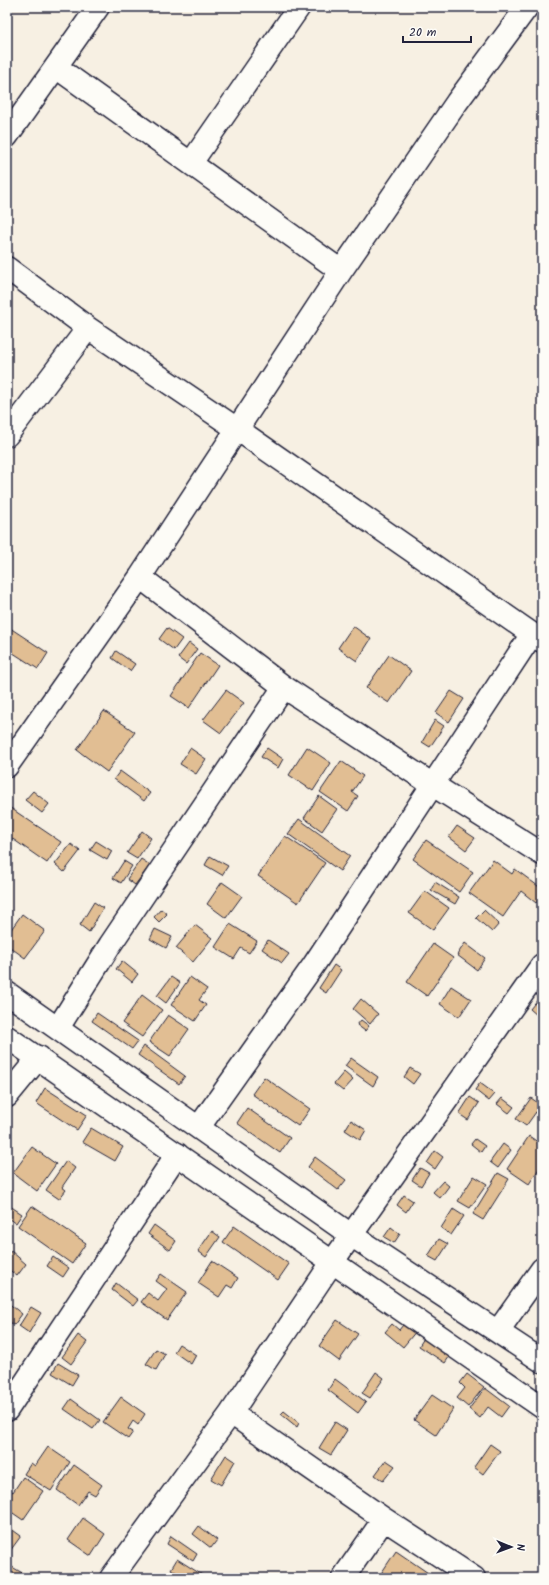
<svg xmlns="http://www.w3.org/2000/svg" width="549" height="1585" viewBox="0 0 549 1585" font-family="Kalam,sans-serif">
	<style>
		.building { fill: #e1be93; stroke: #22223b }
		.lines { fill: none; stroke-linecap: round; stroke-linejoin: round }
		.street-casing { stroke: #22223b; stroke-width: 25 }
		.secondary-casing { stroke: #22223b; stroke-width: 25 }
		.street { stroke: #fdfcf7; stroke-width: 22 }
		.secondary { stroke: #fdfcf7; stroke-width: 22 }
	</style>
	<rect width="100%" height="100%" fill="#f7f0e3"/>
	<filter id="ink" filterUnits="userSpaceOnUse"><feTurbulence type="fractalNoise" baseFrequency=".025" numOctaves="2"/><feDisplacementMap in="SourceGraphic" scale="8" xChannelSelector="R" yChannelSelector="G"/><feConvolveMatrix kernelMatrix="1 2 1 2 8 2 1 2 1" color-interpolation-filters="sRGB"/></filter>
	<g filter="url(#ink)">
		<!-- building -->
		<path class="building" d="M7,626L48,653L38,669L7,649Z
			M353,626L371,639L357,661L338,648Z
			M167,628L182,639L174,650L159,639Z
			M189,643L197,649L186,664L178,658Z
			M116,651L135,664L130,671L112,658Z
			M200,653L218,665L189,708L171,696Z
			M389,655L411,671L389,703L366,688Z
			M226,690L244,703L221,733L203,720Z
			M451,691L464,699L449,722L436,713Z
			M104,711L135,732L107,772L77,750Z
			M435,720L444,726L430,747L422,742Z
			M307,747L331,763L313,791L289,775Z
			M190,748L206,759L196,774L180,764Z
			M267,748L283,759L278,768L261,757Z
			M341,761L363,776L352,792L358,796L348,811L320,792Z
			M120,771L150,793L144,801L114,779Z
			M33,791L49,804L42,813L25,800Z
			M319,796L337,809L322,831L304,818Z
			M9,807L61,842L47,863L7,835V810Z
			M299,819L350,856L340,871L288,834Z
			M457,826L475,838L466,850L449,837Z
			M142,831L151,838L137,859L127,853Z
			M285,836L325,863L298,903L258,876Z
			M426,840L473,872L459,892L413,859Z
			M96,841L112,851L107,860L90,850Z
			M71,844L80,851L64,872L55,864Z
			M210,856L228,866L222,875L205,865Z
			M141,859L150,865L135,885L127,879Z
			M493,860L512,874L515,869L542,889V895L536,903L521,891L503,917L469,893Z
			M124,861L132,866L121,883L113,878Z
			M222,882L242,896L226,918L207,904Z
			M435,882L459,897L455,904L431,890Z
			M425,891L449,908L433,930L409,913Z
			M94,902L103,908L89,932L80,925Z
			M161,909L167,914L159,922L154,917Z
			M484,910L499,924L492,932L476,918Z
			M22,914L45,931L25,958L7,945V935Z
			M230,924L257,941L249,953L241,948L234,959L215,947Z
			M195,925L212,938L193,962L176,948Z
			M155,929L172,937L166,948L150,939Z
			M268,940L289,954L282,963L262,949Z
			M465,943L485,958L477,970L457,955Z
			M433,944L453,958L427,996L407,982Z
			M122,961L138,974L132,982L116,969Z
			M334,965L341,970L326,993L319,988Z
			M171,977L180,983L166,1003L157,996Z
			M190,977L207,989L199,1000L206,1005L195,1021L171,1005Z
			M451,986L471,999L459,1017L440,1004Z
			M142,995L162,1010L142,1037L122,1023Z
			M539,998L542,1001V1011L538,1016L530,1009Z
			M361,999L378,1014L370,1024L353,1009Z
			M97,1013L138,1041L132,1049L92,1021Z
			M168,1015L189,1029L170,1056L149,1042Z
			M361,1020L369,1026L365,1031L357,1025Z
			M144,1046L185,1076L179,1084L138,1055Z
			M351,1058L378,1077L373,1086L345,1066Z
			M410,1068L420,1074L413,1084L404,1077Z
			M344,1072L353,1080L343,1091L334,1084Z
			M264,1077L310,1109L298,1126L252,1094Z
			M480,1083L495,1094L489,1101L475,1090Z
			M45,1088L87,1115L77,1130L36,1103Z
			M470,1097L479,1103L468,1120L459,1114Z
			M502,1098L514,1107L509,1113L497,1104Z
			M531,1098L541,1105L526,1126L516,1119Z
			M247,1108L290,1138L280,1153L237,1123Z
			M351,1120L366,1130L360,1140L345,1130Z
			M91,1128L123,1147L115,1161L82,1142Z
			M529,1136L542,1145V1164L529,1184L507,1169Z
			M475,1139L485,1146L481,1152L471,1144Z
			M503,1144L511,1150L498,1168L490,1162Z
			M32,1147L56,1164L37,1191L13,1173Z
			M435,1151L443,1157L435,1169L427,1163Z
			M315,1157L346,1180L338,1190L308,1167Z
			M66,1161L75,1168L62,1187L66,1190L59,1199L46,1190Z
			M420,1168L429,1173L421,1186L412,1180Z
			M498,1173L509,1179L483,1220L473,1214Z
			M474,1176L487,1184L470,1208L458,1201Z
			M443,1181L449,1186L440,1198L433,1192Z
			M404,1195L413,1201L406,1212L397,1205Z
			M7,1204L22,1214L16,1223L7,1218Z
			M32,1206L86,1243L72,1264L18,1226Z
			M453,1209L464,1216L451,1235L441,1228Z
			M154,1225L176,1241L170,1250L148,1234Z
			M234,1226L289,1264L278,1280L223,1242Z
			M391,1227L400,1234L394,1243L384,1237Z
			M212,1231L220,1237L206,1257L198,1251Z
			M439,1239L448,1244L437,1261L428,1256Z
			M11,1251L26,1264L17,1276L7,1268V1257Z
			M53,1257L69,1268L63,1277L47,1266Z
			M212,1261L238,1278L232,1288L227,1285L219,1297L198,1283Z
			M161,1274L187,1292L167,1320L141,1302L148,1293L158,1301L167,1289L156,1281Z
			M116,1283L138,1300L133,1306L112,1290Z
			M7,1302L22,1314L14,1325L7,1320Z
			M31,1307L41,1313L29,1333L19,1326Z
			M337,1320L358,1334L339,1361L319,1346Z
			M406,1321L417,1330L403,1347L385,1332L392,1324L399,1330Z
			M78,1335L87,1342L71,1364L62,1357Z
			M426,1335L452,1353L445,1363L419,1346Z
			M179,1344L196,1355L191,1364L174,1352Z
			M156,1349L165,1354L156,1370L146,1364Z
			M58,1363L78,1375L72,1385L52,1373Z
			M376,1372L384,1378L370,1398L362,1393Z
			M467,1374L484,1387L468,1407L457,1398L465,1388L460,1383Z
			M335,1379L366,1402L358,1413L328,1390Z
			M485,1388L509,1406L501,1417L488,1407L480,1418L469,1409Z
			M432,1395L453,1409L436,1435L414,1420Z
			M121,1397L145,1414L138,1425L133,1421L128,1429L133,1432L128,1439L103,1422Z
			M71,1399L100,1420L93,1429L64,1409Z
			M284,1411L299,1423L297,1427L281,1414Z
			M335,1422L347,1430L331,1455L319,1448Z
			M490,1444L500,1451L483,1474L474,1467Z
			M48,1447L70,1462L51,1491L24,1474L31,1463L35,1466Z
			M226,1455L235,1461L221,1485L211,1479Z
			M386,1460L395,1466L383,1481L375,1475Z
			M74,1465L102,1485L95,1495L88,1491L78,1505L57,1490Z
			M23,1477L43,1491L23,1520L7,1509V1490L8,1489L13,1492Z
			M83,1518L105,1534L91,1556L68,1540Z
			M199,1526L217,1540L211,1548L193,1534Z
			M10,1528L21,1536L7,1555V1533Z
			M171,1536L197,1554L193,1561L167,1544Z
			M396,1551L434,1577L433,1578H378Z
			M177,1559L207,1578H185L171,1569Z
			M7,1564L24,1574L22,1578H13L7,1575Z"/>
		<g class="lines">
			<defs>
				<path id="street" d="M56,67L341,271
					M7,136L98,7
					M191,163L299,7
					M7,268L88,328L237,429L542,641
					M7,435L88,328
					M140,577L284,687L433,785L542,854
					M7,766L140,577L341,271L457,102L527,7
					M58,1028L110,945L284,687
					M7,1096L39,1057
					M199,1127L313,966L532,634
					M498,1331L542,1269
					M7,1410L177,1154
					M231,1413L384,1519L474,1578
					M111,1578L231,1413L333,1261L542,965
					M343,1578L384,1519"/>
				<path id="secondary" d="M7,993L351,1235L542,1361
					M7,1037L542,1407"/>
			</defs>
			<!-- street casing -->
			<use href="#street" class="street-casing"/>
			<!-- secondary casing -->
			<use href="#secondary" class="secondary-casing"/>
			<!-- street -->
			<use href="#street" class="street"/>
			<!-- secondary -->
			<use href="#secondary" class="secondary"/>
		</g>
	</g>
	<!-- margin -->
	<rect width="549" height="1585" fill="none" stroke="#fdfcf7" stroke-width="24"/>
	<rect x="12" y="12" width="525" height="1561" fill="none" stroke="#22223b" stroke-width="1.5" filter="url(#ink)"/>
	<!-- north arrow -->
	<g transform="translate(511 1547) rotate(91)" stroke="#fdfcf7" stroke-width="3" paint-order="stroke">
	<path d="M0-3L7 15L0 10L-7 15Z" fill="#22223b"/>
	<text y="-6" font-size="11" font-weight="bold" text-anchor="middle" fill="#22223b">N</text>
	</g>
	<!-- scale -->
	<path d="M403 36v6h68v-6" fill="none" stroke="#22223b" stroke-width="2"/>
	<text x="409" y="36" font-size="12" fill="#22223b" stroke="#fdfcf7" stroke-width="3" paint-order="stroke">20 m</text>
</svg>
